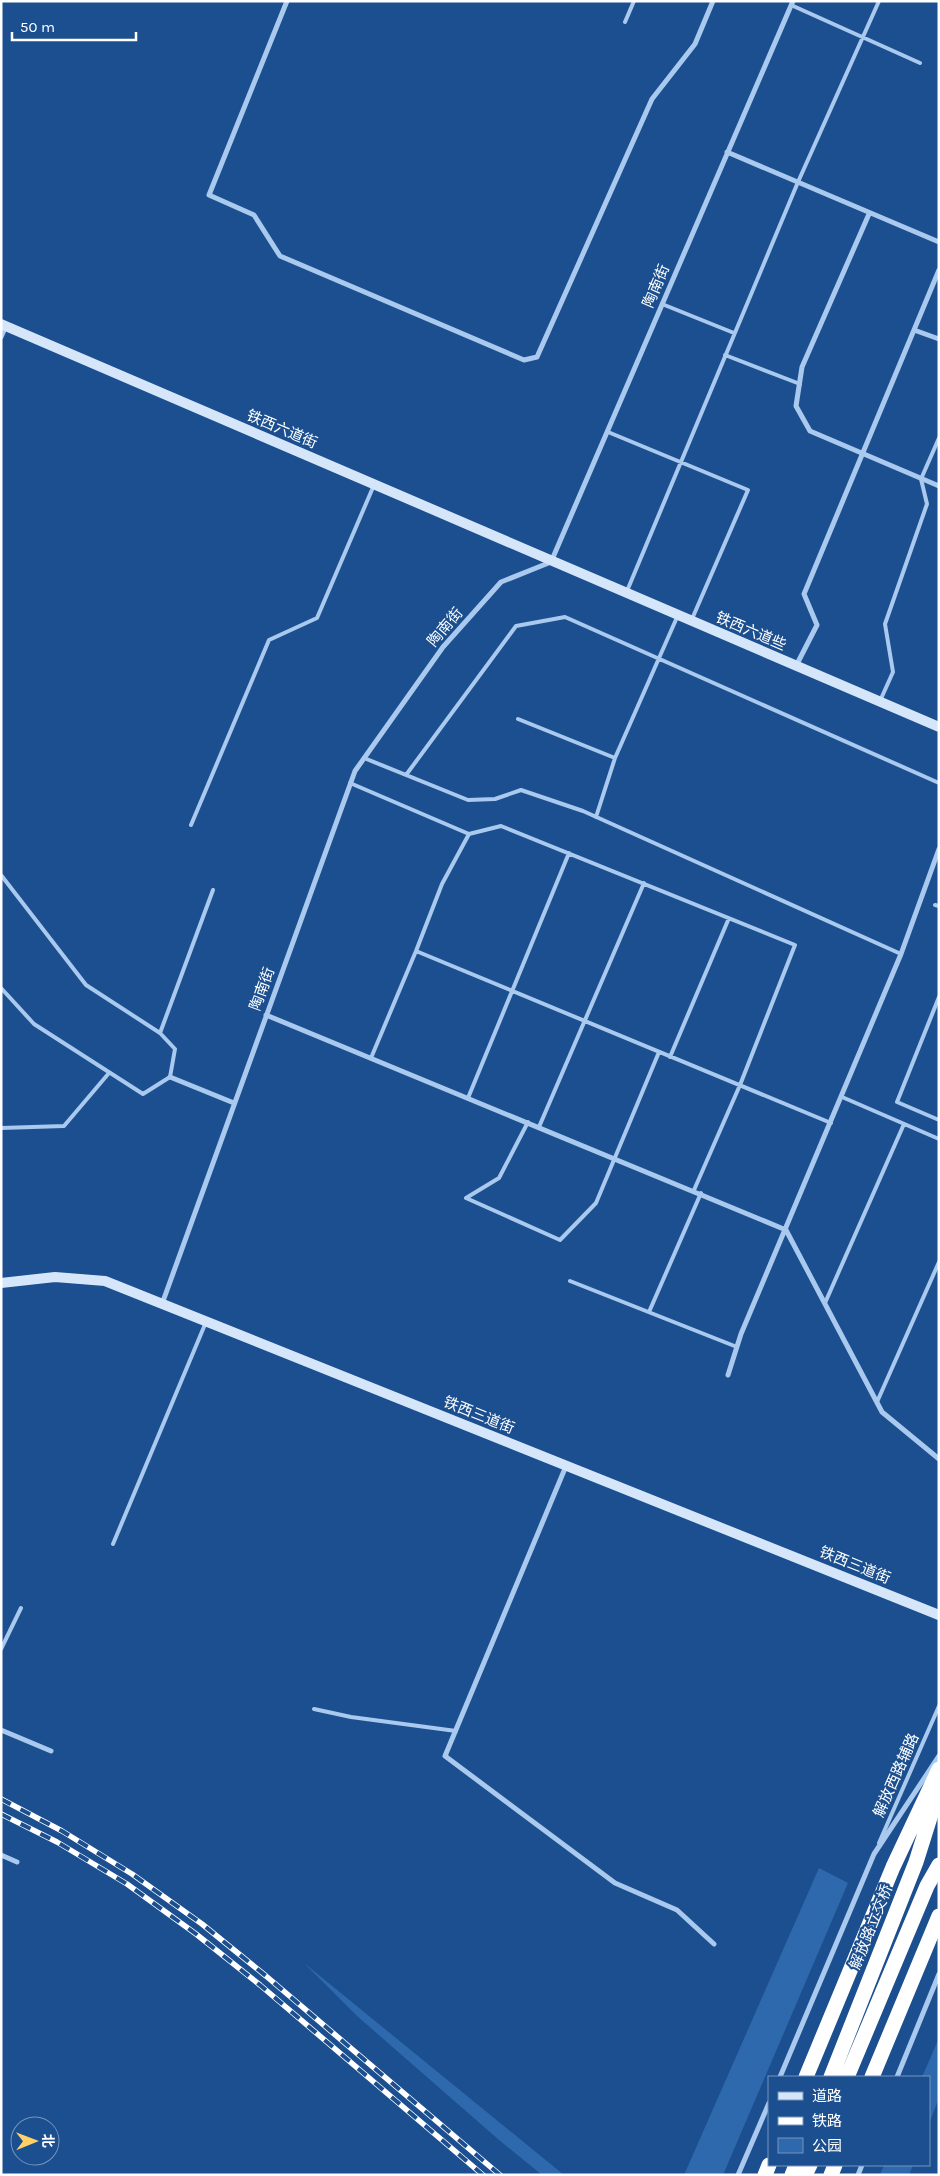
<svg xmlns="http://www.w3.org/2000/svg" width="940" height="2176" viewBox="0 0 940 2176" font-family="Karla,'Noto Sans SC',sans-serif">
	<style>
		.green { fill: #2e69ad }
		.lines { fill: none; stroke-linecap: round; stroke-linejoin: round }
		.lane { stroke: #a9c9ee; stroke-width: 4 }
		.street { stroke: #a9c9ee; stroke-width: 5 }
		.secondary { stroke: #d6e6fa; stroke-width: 10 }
		.highway { stroke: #fff; stroke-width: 15 }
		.rail-casing { stroke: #fff; stroke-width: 5.5 }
		.rail { stroke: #1b4f8f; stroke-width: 4; stroke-dasharray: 11; stroke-linecap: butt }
		.labels { text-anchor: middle; stroke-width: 4.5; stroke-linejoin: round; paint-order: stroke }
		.street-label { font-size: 15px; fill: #fff; stroke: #1b4f8f }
	</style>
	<rect width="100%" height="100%" fill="#1b4f8f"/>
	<!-- green -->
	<path class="green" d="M819,1868L848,1883L723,2175H684Z
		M304,1963L564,2175H542L499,2140L357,2016Z
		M939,2038V2098L929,2124V2077H922Z
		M884,2165H913L909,2175H880Z"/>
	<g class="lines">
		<!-- lane -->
		<path class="lane" d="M791,5L920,63
			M625,22L634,1
			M662,304L734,333
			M725,355L800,384
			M608,432L748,490L692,619
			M627,591L798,182L879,1
			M880,701L893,672L885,624L927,504L921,479L939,438
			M518,719L615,758L596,817
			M364,758L468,800L495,799L521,790L583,811L901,954
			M615,758L678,615
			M406,775L516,626L565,617L939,783
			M350,783L469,834L501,826L795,945L740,1085L694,1190
			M191,825L269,640L317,618L374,485
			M1,875L86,985L160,1033L175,1049L170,1077L143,1094L34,1024L1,988
			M935,905L939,906
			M416,951L831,1123
			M939,997L897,1102L939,1120
			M160,1033L213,890
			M670,1057L729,918
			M371,1058L416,951L442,884L469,834
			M842,1097L939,1139
			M468,1098L569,853
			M539,1127L644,883
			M1,1128L64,1126L109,1073
			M466,1198L560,1240L596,1203L659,1052
			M466,1198L499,1178L528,1122
			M570,1281L737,1347
			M825,1303L904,1124
			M649,1312L701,1193
			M877,1402L939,1262
			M113,1544L206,1322
			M1,1649L21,1608
			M314,1709L351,1717L456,1731
			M879,1843L939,1706"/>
		<!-- street -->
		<path class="street" d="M287,1L209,195L254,215L280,256L524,360L537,357L652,99L695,44L713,1
			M727,152L939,242
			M869,214L802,367L796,406L810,431L939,486
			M914,330L939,339
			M1,337L6,326
			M796,666L817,625L804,594L939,270
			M266,1015L786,1230L882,1412L939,1459
			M170,1077L234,1103
			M162,1304L355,771L443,647L501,582L551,562L793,1
			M728,1375L741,1334L901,954L939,849
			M566,1466L445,1756L615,1883L677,1910L714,1944
			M1,1730L51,1751
			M1,1855L17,1862
			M780,2077L874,1854L939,1756
			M897,2077L939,1974
			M738,2175L769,2103
			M858,2175L862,2165"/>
		<!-- secondary -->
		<path class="secondary" d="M1,324L939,727
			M1,1283L55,1277L105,1281L939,1615"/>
		<!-- highway -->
		<path class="highway" d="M806,2077L893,1867L939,1769
			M831,2077L916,1862L939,1789
			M847,2077L927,1886L939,1865
			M872,2077L939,1916
			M765,2175L769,2165
			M792,2175L796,2165
			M805,2175L810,2165
			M831,2175L835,2165"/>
		<defs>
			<path id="rail" d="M1,1799L62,1831L132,1874L202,1924L266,1976L500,2175
				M1,1814L57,1842L127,1884L196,1934L260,1985L483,2175"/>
		</defs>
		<!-- rail casing -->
		<use href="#rail" class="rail-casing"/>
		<!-- rail -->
		<use href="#rail" class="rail"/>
	</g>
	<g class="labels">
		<!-- street labels -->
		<g class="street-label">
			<text transform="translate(656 286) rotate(-67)" y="5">陶南街</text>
			<text transform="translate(282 429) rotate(23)" y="5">铁西六道街</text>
			<text transform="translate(445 627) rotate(-50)" y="5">陶南街</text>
			<text transform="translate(751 631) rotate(23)" y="5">铁西六道些</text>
			<text transform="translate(262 989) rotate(-70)" y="5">陶南街</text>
			<text transform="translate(479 1415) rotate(22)" y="5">铁西三道街</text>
			<text transform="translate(855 1565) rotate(22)" y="5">铁西三道街</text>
			<text transform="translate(896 1775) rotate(-66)" y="5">解放西路辅路</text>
			<text transform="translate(871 1927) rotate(-68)" y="5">解放路立交桥</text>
		</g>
	</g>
	<!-- border -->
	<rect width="940" height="2176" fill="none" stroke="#ffffff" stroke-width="5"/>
	<!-- legend -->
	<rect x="768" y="2076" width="162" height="90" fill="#1b4f8f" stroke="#7695bc"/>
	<rect x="778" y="2092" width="25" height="8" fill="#d6e6fa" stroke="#7695bc"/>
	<text x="812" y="2101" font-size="15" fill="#ffffff">道路</text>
	<rect x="778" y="2117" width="25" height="8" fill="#ffffff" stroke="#7695bc"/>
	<text x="812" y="2126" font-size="15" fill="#ffffff">铁路</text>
	<rect x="778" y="2138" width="25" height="15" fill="#2e69ad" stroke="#7695bc"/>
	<text x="812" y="2151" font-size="15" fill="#ffffff">公园</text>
	<!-- north arrow -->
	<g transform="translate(35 2141) rotate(89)"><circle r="24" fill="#1b4f8f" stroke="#7695bc"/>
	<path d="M0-4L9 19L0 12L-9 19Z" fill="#ffd166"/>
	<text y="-8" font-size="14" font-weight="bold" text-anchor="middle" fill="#ffffff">北</text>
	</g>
	<!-- scale -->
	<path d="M12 32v8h124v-8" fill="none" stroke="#ffffff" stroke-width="2.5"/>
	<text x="20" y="32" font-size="15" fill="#ffffff" stroke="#1b4f8f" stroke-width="4" paint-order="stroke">50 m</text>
</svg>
